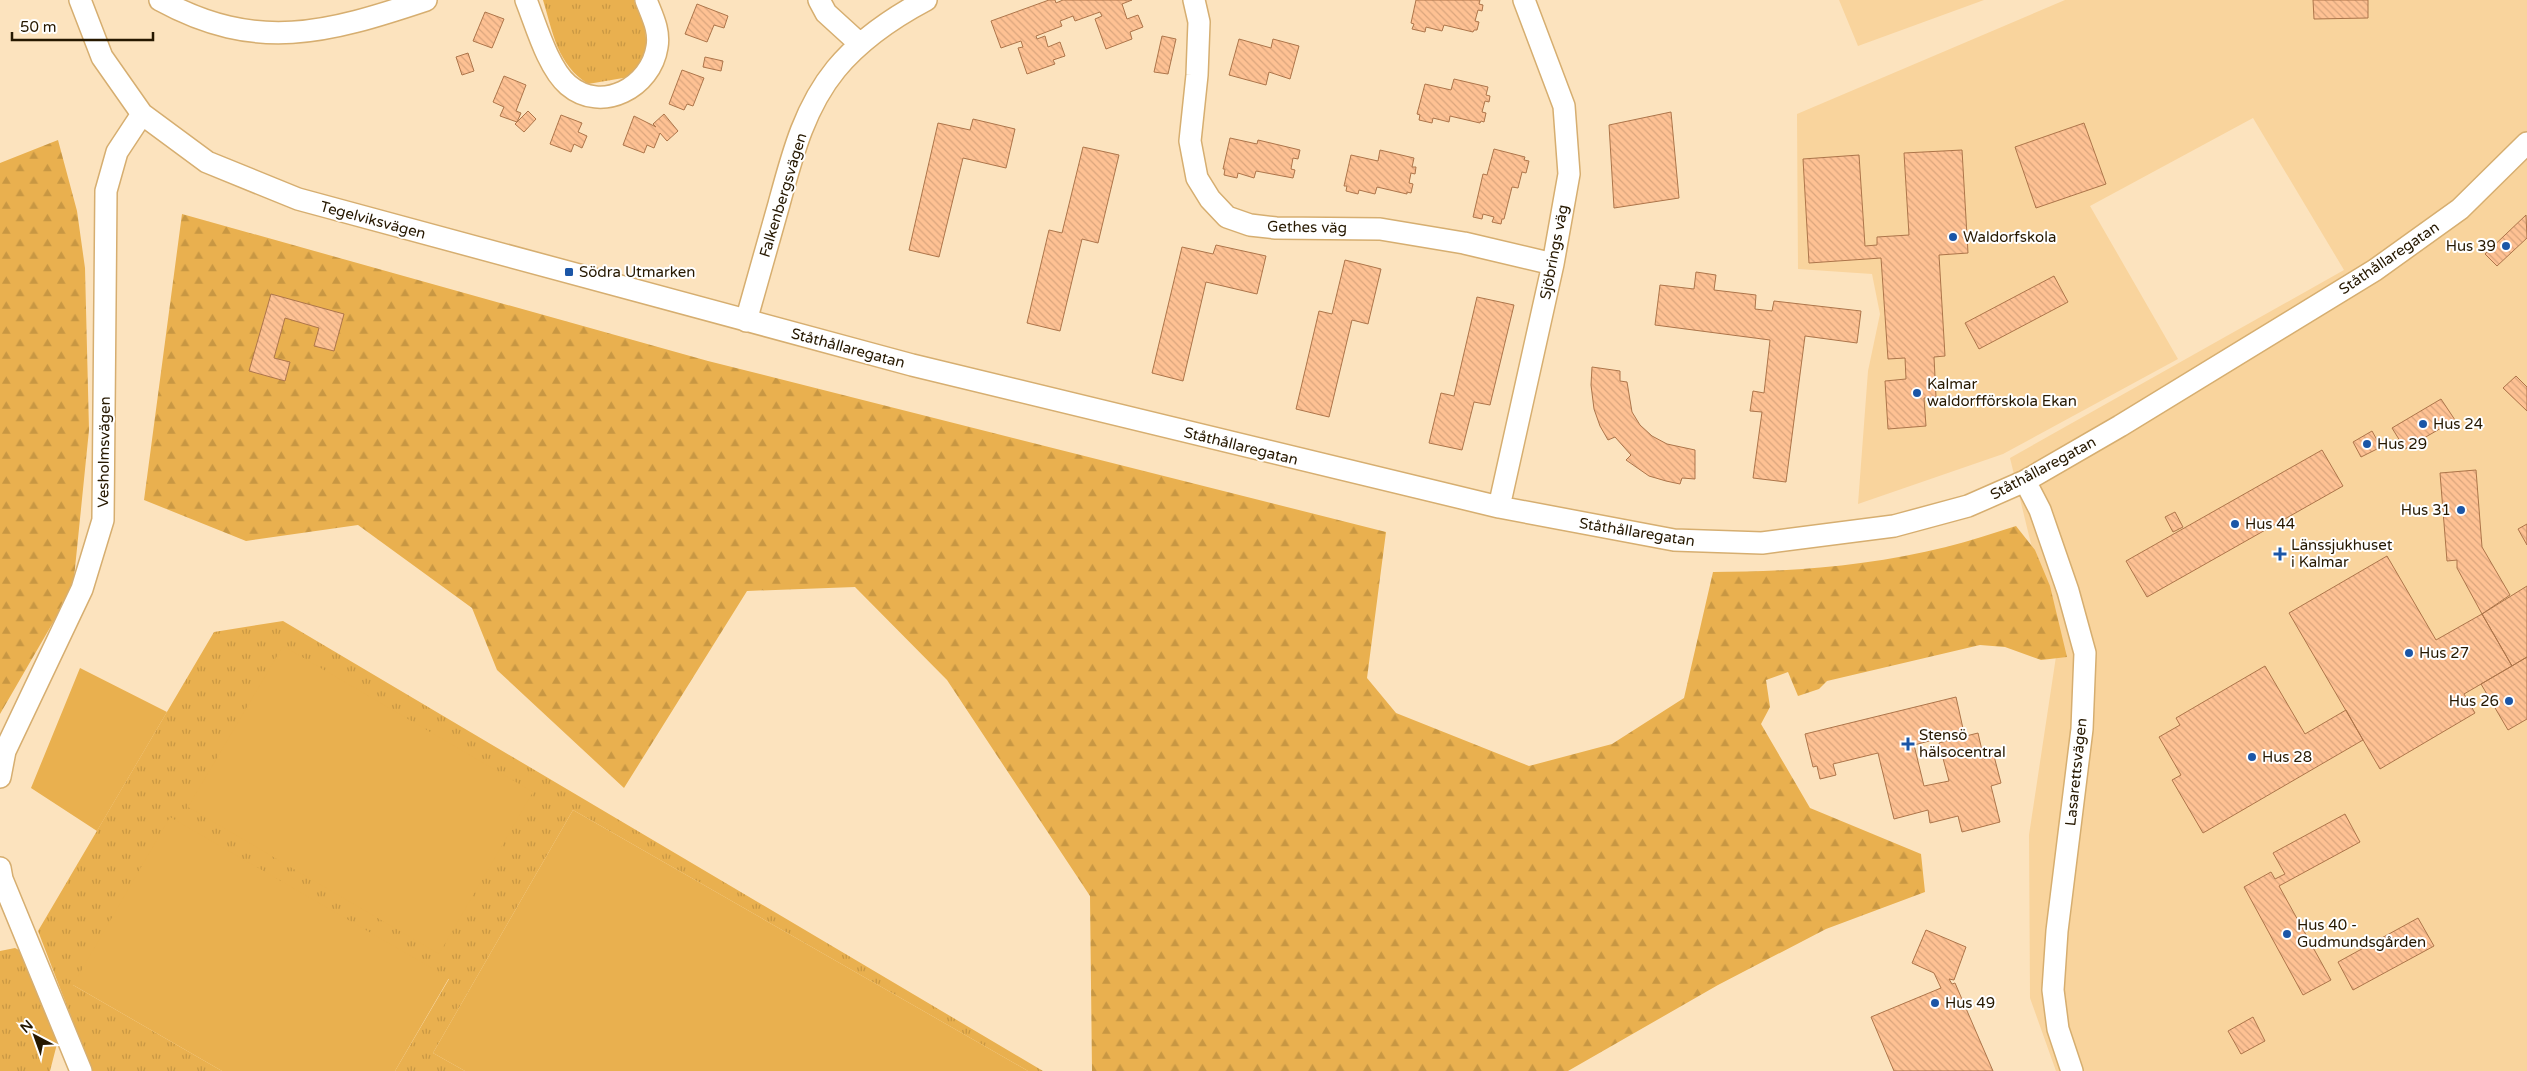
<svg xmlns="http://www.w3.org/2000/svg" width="2527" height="1071" viewBox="0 0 2527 1071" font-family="'Varela Round',sans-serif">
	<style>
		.built { fill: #f9d49d }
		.grass { fill: url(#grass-tufts) }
		.forest { fill: url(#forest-firs) }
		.park { fill: #e9b04f }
		.building { fill: url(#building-back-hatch); stroke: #ad754a; fill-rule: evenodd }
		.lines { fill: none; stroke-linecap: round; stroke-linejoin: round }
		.street-casing { stroke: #d6ae70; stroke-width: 24 }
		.street { stroke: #fff; stroke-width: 21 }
		.poi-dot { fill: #1b56a7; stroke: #fff; stroke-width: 2 }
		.labels { text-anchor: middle; stroke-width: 4; stroke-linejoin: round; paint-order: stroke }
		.street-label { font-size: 15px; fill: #261800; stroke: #fff }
		.poi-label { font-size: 15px; fill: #261800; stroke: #fff; text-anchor: start }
	</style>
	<defs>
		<pattern id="grass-tufts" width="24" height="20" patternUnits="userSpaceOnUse" patternTransform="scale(1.25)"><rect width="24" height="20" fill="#e9b04f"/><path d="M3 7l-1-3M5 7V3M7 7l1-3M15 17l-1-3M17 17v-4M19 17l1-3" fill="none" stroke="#c89743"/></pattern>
		<pattern id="forest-firs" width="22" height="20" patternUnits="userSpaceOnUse" patternTransform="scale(1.25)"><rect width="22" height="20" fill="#e9b04f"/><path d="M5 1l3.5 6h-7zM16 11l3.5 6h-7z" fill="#c89743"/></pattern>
		<pattern id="building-back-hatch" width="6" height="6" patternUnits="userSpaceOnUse" patternTransform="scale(1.25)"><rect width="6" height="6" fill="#fec193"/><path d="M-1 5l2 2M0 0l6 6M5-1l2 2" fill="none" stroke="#daa57d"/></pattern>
	</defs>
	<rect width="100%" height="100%" fill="#fce3be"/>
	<!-- built -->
	<path class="built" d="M1839,0H1984L1858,46Z
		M2065,0H2527V1071H2056L2030,998L2029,835L2057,650L2010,458L2344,270L2253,118L2090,206L2178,359L2003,454L1858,504L1868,371L1880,314L1872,274L1798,269L1797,114Z"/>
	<!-- grass -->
	<path class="grass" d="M543,0H634L644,22L647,46L644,59L629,77L588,84C557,64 553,33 543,0Z
		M283,621L1043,1071H1028L573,810L433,1053L465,1071H395L449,979L73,985L222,1071H92L38,931L214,632Z
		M15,948L25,953L58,1040L50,1071H0V951Z"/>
	<!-- forest -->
	<path class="forest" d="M58,140L77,211L85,268L89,430L73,588L0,714V163Z
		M182,214L708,361L1386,532L1367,678L1396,713L1529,766L1612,744L1684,698L1713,572C1791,572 1870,566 1946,547C1970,541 1993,533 2016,526L2035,550L2050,586L2067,657L2041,660L2005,647L1980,645L1827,681L1819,689L1798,696L1788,672L1766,680L1770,707L1761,724L1810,808L1921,854L1925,892L1826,929L1718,985L1568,1071H1092L1090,896L947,680L855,587L747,591L624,788L497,670L472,608L358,525L246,541L144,500Z"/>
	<!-- park -->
	<path class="park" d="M283,646L533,792L439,954L188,807Z
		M80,668L167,712L97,831L31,788Z
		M573,810L1028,1071H465L433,1053Z
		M170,817L449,978L395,1071H222L73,985Z"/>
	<!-- building -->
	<path class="building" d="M1049,0H1055L1056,3L1063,0H1132L1122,4L1127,19L1138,15L1143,27L1130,32L1132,39L1106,49L1095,19L1102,16L1100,12L1075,21L1073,16L1060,21L1062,26L1036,36L1037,39L1045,36L1048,47L1060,42L1065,56L1053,60L1055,64L1027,74L1018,48L1023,47L1021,41L1001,48L991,21Z
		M1416,0H1480L1479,4L1483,5L1482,11L1478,10L1475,21L1479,22L1477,30H1474L1473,32L1444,25L1442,31L1426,27L1425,32L1412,29L1414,24L1411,23Z
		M2313,0H2368V18L2314,19Z
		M697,4L728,16L724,28L714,25L707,42L685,34Z
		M485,12L504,19L492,48L473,41Z
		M1162,36L1176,39L1168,74L1154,72Z
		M1239,39L1271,48L1273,39L1299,46L1290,79L1269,72L1266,85L1229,75Z
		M468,53L474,71L462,75L456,57Z
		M705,57L723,61L721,71L703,67Z
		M682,70L704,78L693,106L687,104L684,110L669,104Z
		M504,76L526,85L516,111L521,113L517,122L500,116L504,107L493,102Z
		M1454,79L1488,87L1486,95L1490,96L1489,102L1485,101L1482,112L1486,113L1484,122L1481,121L1480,123L1450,116L1449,122L1433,118L1432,123L1419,120L1420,115L1417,114L1425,84L1451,90Z
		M528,111L536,119L524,132L515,124Z
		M1671,112L1679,198L1614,208L1609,125Z
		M664,114L678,131L667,141L660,133L654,148L647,145L644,153L623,145L634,116L656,127L653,124Z
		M561,115L582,123L578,132L587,136L582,148L574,144L571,152L550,144Z
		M973,119L1015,129L1006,168L963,158L939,257L909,250L938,123L970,130Z
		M2084,123L2106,184L2036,208L2015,147Z
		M1230,138L1257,144L1258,140L1300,150L1298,159L1293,158L1291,169L1295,170L1293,178L1256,171L1254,178L1238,173L1237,178L1224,175L1225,169H1223Z
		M1083,147L1119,155L1098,243L1082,239L1060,331L1027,323L1049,230L1062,233Z
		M1494,149L1525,157L1524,160L1529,161L1526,173L1522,172L1518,188L1512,187L1504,219H1502L1501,224L1492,222L1494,217L1483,214L1482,219L1473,217L1483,174L1487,175Z
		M1380,150L1414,158L1412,167H1416L1415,174L1411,173L1409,183L1413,184L1411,193L1407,192V194L1377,187L1375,194L1359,190L1358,194L1346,191L1347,186H1344L1351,155L1378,161Z
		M1962,150L1968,253L1939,255L1945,356L1934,357L1936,397L1924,398L1926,426L1888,429L1885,381L1906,379L1905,358L1888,359L1881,258L1809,263L1803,159L1859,155L1865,246L1877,245V237L1909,235L1904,153Z
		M2526,215L2527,238L2497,266L2485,254Z
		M1216,245L1266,256L1257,294L1206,282L1183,381L1152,373L1182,247L1213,254Z
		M1345,260L1381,269L1368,324L1352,320L1329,417L1296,409L1319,311L1332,314Z
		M1696,272L1716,275L1714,290L1756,295L1755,309L1772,311L1774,301L1861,311L1857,343L1805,336L1786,482L1753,478L1762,412L1750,411L1753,391L1764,393L1770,340L1655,325L1660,285L1694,289Z
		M2054,276L2068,302L1979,349L1965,323Z
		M271,294L344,314L334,351L314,346L319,328L285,318L274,358L290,362L285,381L249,371Z
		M1477,297L1514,305L1490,405L1474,402L1462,450L1429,443L1441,393L1454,396Z
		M1592,367L1620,371V381L1627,382L1632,412L1640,425L1652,436L1667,444L1695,450V479L1682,478L1680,484L1666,481L1649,476L1626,460L1631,455L1615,437L1608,440L1600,426L1594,409L1591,385Z
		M2516,376L2527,387V411L2503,388Z
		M2441,399L2455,420L2405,449L2392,428Z
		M2372,431L2381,447L2361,457L2353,442Z
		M2322,450L2343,486L2147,597L2126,561Z
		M2476,470L2482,547L2510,595L2482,614L2457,568V560L2447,561L2440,473Z
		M2175,512L2183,527L2173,532L2165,517Z
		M2527,524V545L2518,529Z
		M2387,556L2436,640L2482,614L2512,666L2464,694L2475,713L2380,769L2289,613Z
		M2527,586V657L2512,666L2482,614Z
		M2527,657V719L2508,730L2481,684Z
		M2265,666L2305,734L2346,710L2363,740L2203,833L2172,780L2181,775L2159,737L2180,725L2176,718Z
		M1956,697L1964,733H1961L1962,737L1978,733L1984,759L1994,756L2001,783L1991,786L2000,822L1962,832L1958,816L1930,823L1928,810L1894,819L1878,753L1833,764L1836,775L1820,779L1817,766L1813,767L1805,734ZM1952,735L1953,739L1939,743L1949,781L1924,786L1914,745Z
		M2345,814L2360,842L2279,886L2331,980L2303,995L2244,887L2271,872L2275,879L2285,874L2273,853Z
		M2418,918L2434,946L2353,990L2338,962Z
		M1926,930L1966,947L1954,980L1949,979L1952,984L1955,983L1993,1071H1894L1871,1017L1941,988L1934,973L1912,963Z
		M2253,1017L2265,1041L2241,1054L2228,1031Z"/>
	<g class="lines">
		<defs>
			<path id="street" d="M80,0L102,57L142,114L207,162L298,199L912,365L1499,507L1674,540L1762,543L1894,526L1968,506L2025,481L2120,426L2375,270L2460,209L2527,143
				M160,0C257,53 327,33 426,0
				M526,0C536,25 548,68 568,85C602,114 651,87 657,47C660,30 652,16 646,0
				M819,0L826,13L860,44
				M1194,0L1199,22L1197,75L1190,141L1197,178L1210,199L1227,217L1250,225L1276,228L1380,229L1464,243L1553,264
				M746,321C757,282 768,243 779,204C792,156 804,108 836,69C861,39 892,18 926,0
				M2025,481L2040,510L2068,591L2085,653L2082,729L2057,931L2053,990L2058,1029L2072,1071
				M1499,507L1553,264L1569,174L1564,106L1524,0
				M0,777L5,751L82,589L103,520L106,191L117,152L142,114
				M0,868L2,879L81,1071"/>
		</defs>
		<!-- street casing -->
		<use href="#street" class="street-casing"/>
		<!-- street -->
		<use href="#street" class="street"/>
	</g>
	<!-- markers -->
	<g class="poi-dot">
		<circle cx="1953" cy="237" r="5"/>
		<circle cx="2506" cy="246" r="5"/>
		<rect x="564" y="267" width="10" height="10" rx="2.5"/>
		<circle cx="1917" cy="393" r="5"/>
		<circle cx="2423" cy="424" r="5"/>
		<circle cx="2367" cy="444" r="5"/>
		<circle cx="2461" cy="510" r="5"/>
		<circle cx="2235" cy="524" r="5"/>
		<path d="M2277.5 546.5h5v5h5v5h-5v5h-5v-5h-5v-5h5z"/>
		<circle cx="2409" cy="653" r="5"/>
		<circle cx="2509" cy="701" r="5"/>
		<path d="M1905.5 736.5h5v5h5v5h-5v5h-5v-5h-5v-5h5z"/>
		<circle cx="2252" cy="757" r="5"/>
		<circle cx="2287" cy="934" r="5"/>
		<circle cx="1935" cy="1003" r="5"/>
	</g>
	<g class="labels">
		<!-- street labels -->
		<g class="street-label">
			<text transform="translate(783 195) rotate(-73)" y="5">Falkenbergsvägen</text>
			<text transform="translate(373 220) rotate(15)" y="5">Tegelviksvägen</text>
			<text transform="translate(1307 227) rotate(1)" y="5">Gethes väg</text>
			<text transform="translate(1554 252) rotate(-79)" y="5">Sjöbrings väg</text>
			<text transform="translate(2389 258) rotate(-34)" y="5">Ståthållaregatan</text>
			<text transform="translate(848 348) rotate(15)" y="5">Ståthållaregatan</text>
			<text transform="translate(1241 446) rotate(14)" y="5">Ståthållaregatan</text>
			<text transform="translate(104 452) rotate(-89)" y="5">Vesholmsvägen</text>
			<text transform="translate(2043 468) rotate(-28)" y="5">Ståthållaregatan</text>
			<text transform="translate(1637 532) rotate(9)" y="5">Ståthållaregatan</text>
			<text transform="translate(2076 772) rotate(-84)" y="5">Lasarettsvägen</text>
		</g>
		<!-- poi labels -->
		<g class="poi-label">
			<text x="1963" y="242">Waldorfskola</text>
			<text x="2496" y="251" text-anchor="end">Hus 39</text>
			<text x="579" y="277">Södra Utmarken</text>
			<text x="1927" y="389">Kalmar<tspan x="1927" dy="17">waldorfförskola Ekan</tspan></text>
			<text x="2433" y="429">Hus 24</text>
			<text x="2377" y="449">Hus 29</text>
			<text x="2451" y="515" text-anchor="end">Hus 31</text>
			<text x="2245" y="529">Hus 44</text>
			<text x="2291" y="550">Länssjukhuset<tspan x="2291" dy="17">i Kalmar</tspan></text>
			<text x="2419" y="658">Hus 27</text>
			<text x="2499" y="706" text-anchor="end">Hus 26</text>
			<text x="1919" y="740">Stensö<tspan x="1919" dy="17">hälsocentral</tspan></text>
			<text x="2262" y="762">Hus 28</text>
			<text x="2297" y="930">Hus 40 -<tspan x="2297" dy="17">Gudmundsgården</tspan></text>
			<text x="1945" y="1008">Hus 49</text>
		</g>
	</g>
	<!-- north arrow -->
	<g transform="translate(35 1036) rotate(319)" stroke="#ffffff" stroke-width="4" paint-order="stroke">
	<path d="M0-4L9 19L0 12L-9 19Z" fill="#261800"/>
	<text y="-8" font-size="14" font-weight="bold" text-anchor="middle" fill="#261800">N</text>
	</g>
	<!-- scale -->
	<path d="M12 32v8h141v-8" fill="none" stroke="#261800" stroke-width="2.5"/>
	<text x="20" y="32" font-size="15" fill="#261800" stroke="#ffffff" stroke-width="4" paint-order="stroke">50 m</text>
</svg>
